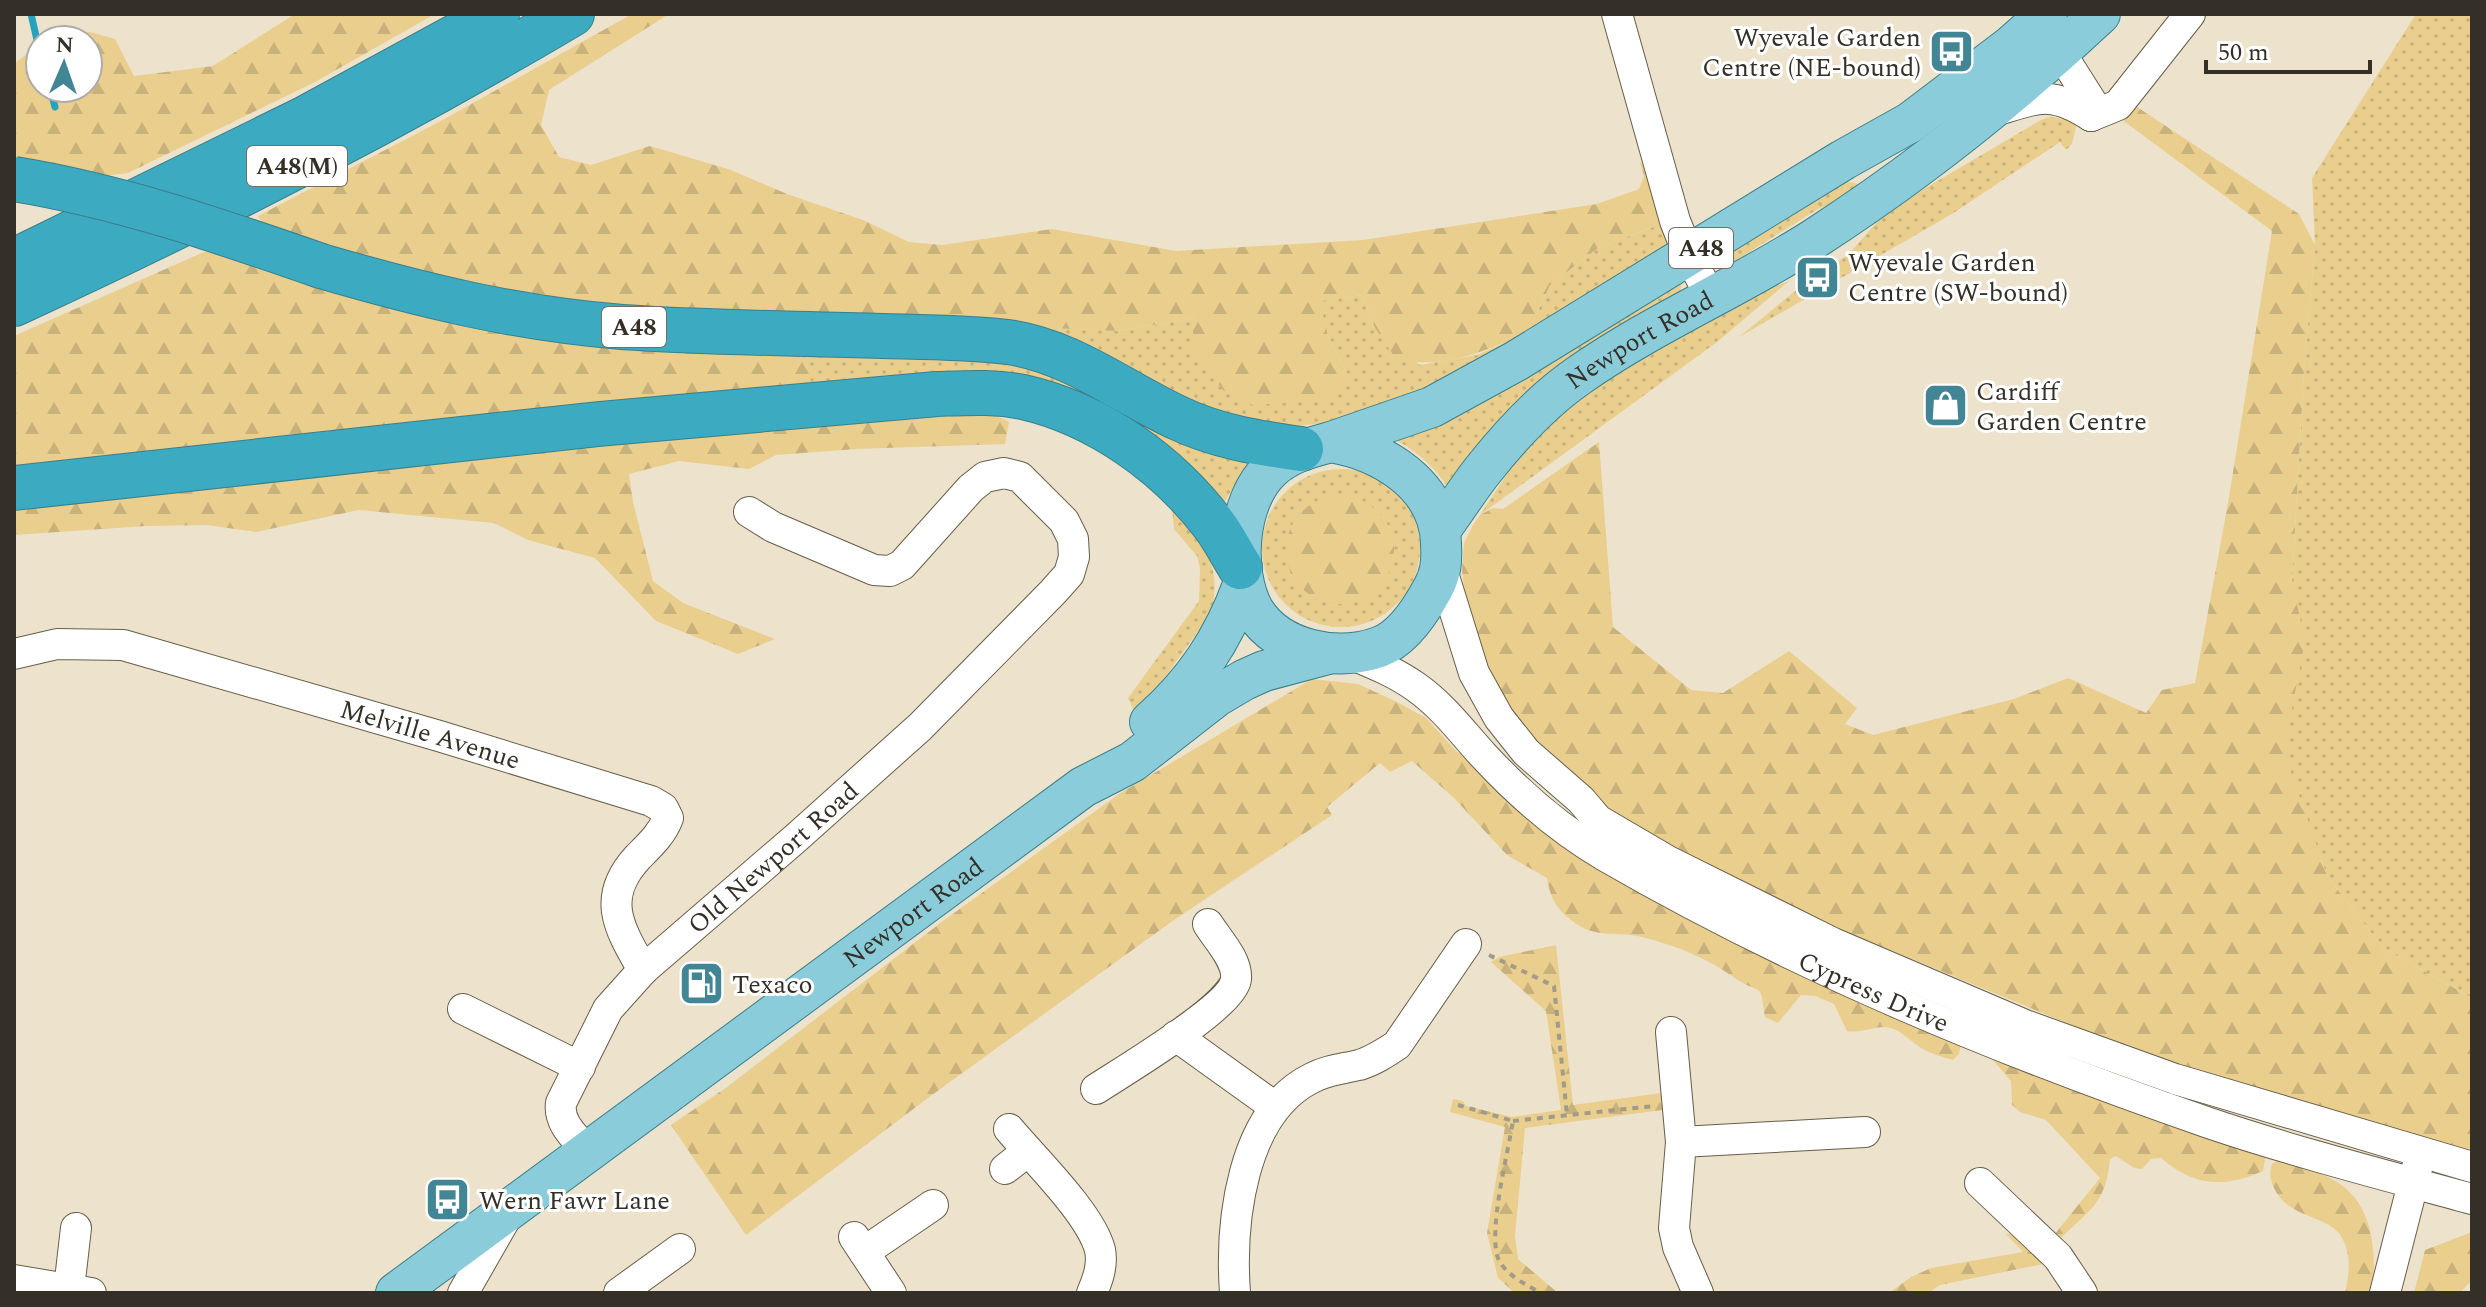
<svg xmlns="http://www.w3.org/2000/svg" width="2486" height="1307" viewBox="0 0 2486 1307" font-family="Spectral,serif">
	<style>
		.grass { fill: url(#grass-dots) }
		.forest { fill: url(#forest-firs) }
		.lines { fill: none; stroke-linecap: round; stroke-linejoin: round }
		.stream { stroke: #25a3bd; stroke-width: 7 }
		.minor-casing { stroke: #665e4a; stroke-width: 32 }
		.major-casing { stroke: #397f8b; stroke-width: 42 }
		.highway-casing { stroke: #397f8b; stroke-width: 46 }
		.path { stroke: #a29b89; stroke-width: 4; stroke-dasharray: 6 6; stroke-linecap: butt }
		.minor { stroke: #fff; stroke-width: 30 }
		.major { stroke: #8accda; stroke-width: 40 }
		.highway { stroke: #3caac1; stroke-width: 44 }
		.highway-bridge-casing { stroke: #397f8b; stroke-width: 46; stroke-linecap: butt }
		.highway-bridge { stroke: #3caac1; stroke-width: 44 }
		.labels { text-anchor: middle; stroke-width: 6; stroke-linejoin: round; paint-order: stroke }
		.shield { fill: #fff; stroke: #716e68; stroke-width: 2 }
		.shield-label { font-size: 24px; font-weight: bold; fill: #343027 }
		.poi-label { font-size: 26px; fill: #343027; stroke: #fff; text-anchor: start }
		.street-label { font-size: 26px; fill: #343027; stroke: #fff }
	</style>
	<defs>
		<pattern id="grass-dots" width="8" height="8" patternUnits="userSpaceOnUse" patternTransform="scale(2)"><rect width="8" height="8" fill="#e9ce8d"/><path d="M2 2h.1M6 6h.1" fill="none" stroke="#c8b17a" stroke-width="1.8" stroke-linecap="round"/></pattern>
		<pattern id="forest-firs" width="22" height="20" patternUnits="userSpaceOnUse" patternTransform="scale(2)"><rect width="22" height="20" fill="#e9ce8d"/><path d="M5 1l3.5 6h-7zM16 11l3.5 6h-7z" fill="#c8b17a"/></pattern>
	</defs>
	<rect width="100%" height="100%" fill="#ede3cc"/>
	<!-- grass -->
	<path class="grass" d="M2416,14H2472V998L2383,948L2327,876L2287,763L2292,582L2304,369L2315,245L2312,178Z
		M2068,112L2076,127L2072,144L2066,150L2060,142L1952,214L1739,337L1805,283L1812,285L1826,276L1828,268L1848,255L1878,221L1917,193L2034,124C2045,118 2051,114 2062,120Z
		M1845,181L1864,185L1859,192L1818,209L1733,262L1726,264L1711,262Z
		M1664,209L1673,236L1669,253L1467,377L1332,422L1290,427L1238,422L1009,326L1117,331L1196,318L1348,376L1328,336L1319,301L1362,295L1375,328L1420,365L1477,355L1528,332L1550,285L1598,248L1653,227Z
		M1682,281L1680,296L1449,489C1433,465 1415,449 1390,437Z
		M1789,281L1717,342L1480,515L1520,454L1578,398L1729,304Z
		M780,347L1000,356L1073,378L1249,462L1222,506L1131,429L807,385Z
		M1262 548a79 79 0 1 1 158 0a79 79 0 1 1-158 0Z
		M1171,498C1207,551 1228,567 1205,633L1198,631L1166,676L1134,711L1128,698L1199,601L1200,568L1197,556L1174,529Z"/>
	<!-- forest -->
	<path class="forest" d="M295,14H435L315,82L128,173L86,178L14,162V64L40,44V88H88V40H46L51,36L90,32L115,39L134,76L213,66Z
		M632,14H669L549,90L541,125L559,157L591,165L650,146L731,170L787,194L863,220L909,242L942,245L1052,229L1176,251L1363,240L1597,204L1639,189L1644,176L1640,162L1653,172L1664,209L1653,227L1598,248L1550,285L1528,332C1485,351 1444,370 1396,359L1375,328L1362,295L1320,301L1328,336L1348,376L1330,400L1253,405L1223,390L1195,356L1193,332L1196,318L1117,331L713,313L532,298L425,275L264,226L258,216L439,122Z
		M2134,105L2299,214L2315,245L2304,369L2292,582L2305,641L2289,724L2288,763L2327,876L2383,948L2472,998V1151L2221,1079L2129,1049L1765,898L1610,816L1531,745L1491,686L1465,597L1462,570L1464,543L1473,525L1480,515L1493,508L1503,509L1599,442L1613,627L1691,690L1723,693L1789,651L1857,708L1845,724L1873,735L2014,699L2068,678L2146,713L2162,690L2195,683L2228,503L2272,231L2121,119Z
		M206,251L313,284L780,347L807,359L812,372L807,385L14,470V336Z
		M978,406L1009,422L1005,444L856,449L776,455L749,469L679,461L629,474L633,502L653,581L683,603L775,639L738,654L656,621L595,558L528,540L494,523L359,510L256,532L207,525L146,526L14,535V506Z
		M1286 550a54 54 0 1 1 108 0a54 54 0 1 1-108 0Z
		M1312,679L1358,684L1397,702L1426,718L1457,752L1482,767L1961,1043L1959,1054L1953,1060C1942,1057 1932,1054 1923,1049C1912,1043 1902,1031 1891,1028C1877,1024 1864,1034 1847,1031L1834,1004L1815,996L1801,995L1778,1023L1765,1017C1760,979 1763,997 1735,978C1707,958 1679,947 1646,938C1612,929 1594,942 1565,915C1553,903 1550,895 1547,878L1507,855L1454,798L1412,761L1390,772L1380,763L1327,807L1332,815L1174,920L932,1095L746,1235L671,1125L727,1087L943,921L1119,794Z
		M1556,945L1573,1105L1661,1093L1662,1110L1525,1128L1515,1236L1518,1259L1558,1293H1515L1498,1278L1487,1233L1505,1127L1450,1112L1453,1099L1463,1101L1466,1106L1512,1117L1561,1110L1546,1011L1491,962L1499,957Z
		M1984,1050L2266,1153L2263,1171C2225,1188 2194,1187 2161,1158L2151,1159L2142,1169L2134,1168L2116,1156L2110,1159C2106,1204 2089,1210 2059,1240L2054,1235L2100,1178L2046,1120L2020,1112L2012,1105L2011,1081Z
		M2278,1160C2323,1173 2359,1182 2370,1231C2375,1254 2375,1271 2371,1293H2345C2349,1275 2352,1255 2342,1238C2329,1214 2289,1220 2274,1188C2270,1179 2269,1173 2272,1164Z
		M2472,1232V1280L2460,1293H2414L2425,1250Z
		M2006,1234C2034,1236 2047,1256 2056,1280L2043,1264L1940,1285L1928,1293H1889L1911,1277L1931,1268L2023,1252Z"/>
	<g class="lines">
		<!-- stream -->
		<path class="stream" d="M31,14L40,53
			M50,88L55,107"/>
		<defs>
			<g id="minor">
				<path d="M1617,14L1675,221L1689,256L1712,299"/>
				<path d="M2039,49L2060,52L2091,101V116"/>
				<path d="M1995,111C2038,98 2051,90 2091,116"/>
				<path d="M2091,116L2118,105L2190,14"/>
				<path d="M1442,570L1474,673L1499,718L1526,752L1581,800L1598,820L1668,861L1833,943L2025,1025L2175,1079L2472,1167"/>
				<path id="s1" d="M1348,653C1372,663 1395,672 1416,687C1443,706 1462,732 1483,755C1519,794 1559,829 1605,856C1797,967 2000,1051 2209,1123C2295,1152 2384,1175 2472,1199"/>
				<path id="s2" d="M14,654L57,644L123,645L439,736L651,801L663,808L668,818C662,834 650,845 638,857C600,898 619,928 643,970"/>
				<path d="M463,1009L580,1067"/>
				<path d="M1671,1032L1681,1142L1674,1228L1678,1247L1698,1293"/>
				<path d="M1176,1036L1275,1107"/>
				<path d="M1096,1089C1122,1072 1233,1006 1236,979C1238,960 1217,939 1208,924"/>
				<path d="M1009,1129C1034,1159 1091,1214 1100,1250C1103,1265 1098,1279 1092,1293"/>
				<path d="M1681,1142L1865,1132"/>
				<path id="s3" d="M587,1151C575,1137 558,1123 561,1103L608,1009L643,970L796,838L920,727L1053,592L1069,574L1074,557L1073,539L1064,521L1020,477L1004,473L985,477L971,488L902,565L890,571L874,570L773,527L749,512"/>
				<path d="M1005,1169L1028,1151"/>
				<path d="M1980,1183L2058,1257L2082,1293"/>
				<path d="M854,1237L891,1293"/>
				<path d="M864,1252L933,1205"/>
				<path d="M14,1280L91,1293"/>
				<path d="M69,1289L76,1228"/>
				<path d="M463,1293L507,1216"/>
				<path d="M619,1293L680,1249"/>
				<path d="M1235,1293C1230,1223 1241,1113 1312,1078C1327,1070 1342,1069 1359,1065C1373,1061 1385,1053 1397,1045L1466,944"/>
				<path d="M2385,1293L2418,1164"/>
			</g>
			<g id="major">
				<path d="M1331,442L1432,407L1516,361L1843,160L1911,122L2011,46L2047,14"/>
				<path d="M1331,442C1383,451 1440,485 1441,544C1442,562 1441,574 1432,590C1421,610 1402,639 1379,647C1337,662 1279,651 1254,611C1232,572 1237,500 1271,469C1288,453 1309,448 1331,442Z"/>
				<path id="s4" d="M1441,529C1455,510 1468,489 1483,470C1510,436 1542,401 1578,376C1652,324 1737,288 1814,239C1916,173 2012,97 2100,14"/>
				<path d="M1150,722C1194,683 1223,640 1243,585"/>
				<path id="s5" d="M396,1293L1083,787L1132,762L1217,696L1244,680L1264,671L1328,654"/>
			</g>
			<path id="highway" d="M14,261L304,119L497,14
				M321,266C420,295 518,319 622,327C708,333 795,333 882,336C924,337 967,337 1008,342C1071,351 1122,392 1178,418C1218,437 1259,443 1301,449
				M14,304C205,216 392,121 572,14
				M14,488L599,424L937,394C966,393 995,391 1023,397C1098,414 1168,464 1214,525C1224,538 1231,553 1240,567"/>
		</defs>
		<!-- minor casing -->
		<use href="#minor" class="minor-casing"/>
		<!-- major casing -->
		<use href="#major" class="major-casing"/>
		<!-- highway casing -->
		<use href="#highway" class="highway-casing"/>
		<!-- path -->
		<path class="path" d="M1489,955L1554,986L1567,1115
			M1458,1105L1513,1121C1508,1152 1488,1231 1498,1258C1505,1275 1527,1285 1541,1293
			M1513,1121L1654,1106"/>
		<!-- minor -->
		<use href="#minor" class="minor"/>
		<!-- major -->
		<use href="#major" class="major"/>
		<!-- highway -->
		<use href="#highway" class="highway"/>
		<defs>
			<path id="highway-bridge" d="M14,179C119,196 220,231 321,266"/>
		</defs>
		<!-- highway-bridge casing -->
		<use href="#highway-bridge" class="highway-bridge-casing"/>
		<!-- highway-bridge -->
		<use href="#highway-bridge" class="highway-bridge"/>
	</g>
	<!-- icons -->
	<defs>
		<symbol id="bus-square" viewBox="-11 -11 22 22"><rect x="-9" y="-9" width="18" height="18" rx="4" fill="#428595" stroke="#fff"/><path d="M-5-6H5V4H4V6H2V4H-2V6H-4V4H-5ZM-3.5-4V0h7V-4ZM-3.5 1.2v1.5H-2V1.2ZM2 1.2v1.5H3.5V1.2Z" fill="#fff"/></symbol>
		<symbol id="shop-square" viewBox="-11 -11 22 22"><rect x="-9" y="-9" width="18" height="18" rx="4" fill="#428595" stroke="#fff"/><path d="M-5-2.5h2.3a2.7 3.5 0 0 1 5.4 0H5L5.5 6h-11ZM-1.5-2.5h3a1.5 2.3 0 0 0-3 0Z" fill="#fff"/></symbol>
		<symbol id="fuel-square" viewBox="-11 -11 22 22"><rect x="-9" y="-9" width="18" height="18" rx="4" fill="#428595" stroke="#fff"/><path d="M-5.5-6h7V0h2V4h1.3V-2.5L3-4.5l.8-.8L6-3V5H2.5V1h-1V6h-7ZM-4.2-4.7v3.2H.2V-4.7Z" fill="#fff"/></symbol>
	</defs>
	<g fill-rule="evenodd">
		<use href="#bus-square" x="1926" y="26" width="51" height="51"/>
		<use href="#bus-square" x="1792" y="252" width="51" height="51"/>
		<use href="#shop-square" x="1920" y="380" width="51" height="51"/>
		<use href="#fuel-square" x="676" y="958" width="51" height="51"/>
		<use href="#bus-square" x="422" y="1174" width="51" height="51"/>
	</g>
	<g class="labels">
		<!-- shield labels -->
		<g class="shield">
			<rect x="247" y="146" width="100" height="40" rx="6"/>
			<rect x="1669" y="228" width="64" height="40" rx="6"/>
			<rect x="602" y="307" width="64" height="40" rx="6"/>
		</g>
		<g class="shield-label">
			<text x="297" y="174">A48(M)</text>
			<text x="1701" y="256">A48</text>
			<text x="634" y="335">A48</text>
		</g>
		<!-- poi labels -->
		<g class="poi-label">
			<text x="1921" y="46" text-anchor="end">Wyevale Garden<tspan x="1921" dy="30">Centre (NE-bound)</tspan></text>
			<text x="1848" y="271">Wyevale Garden<tspan x="1848" dy="30">Centre (SW-bound)</tspan></text>
			<text x="1976" y="400">Cardiff<tspan x="1976" dy="30">Garden Centre</tspan></text>
			<text x="732" y="993">Texaco</text>
			<text x="479" y="1209">Wern Fawr Lane</text>
		</g>
		<!-- street labels -->
		<g class="street-label">
			<text dy="9" stroke="none"><textPath href="#s4" startOffset="278">Newport Road</textPath></text>
			<text dy="9" stroke="none"><textPath href="#s2" startOffset="430">Melville Avenue</textPath></text>
			<text dy="9" stroke="none"><textPath href="#s3" startOffset="386">Old Newport Road</textPath></text>
			<text dy="9" stroke="none"><textPath href="#s5" startOffset="642">Newport Road</textPath></text>
			<text dy="9" stroke="none"><textPath href="#s1" startOffset="632">Cypress Drive</textPath></text>
		</g>
	</g>
	<!-- border -->
	<rect width="2486" height="1307" fill="none" stroke="#343027" stroke-width="32"/>
	<!-- north arrow -->
	<g transform="translate(64 64) rotate(2)"><circle r="38" fill="#ffffff" stroke="#aeaca9" stroke-width="2"/>
	<path d="M0-6L14 30L0 20L-14 30Z" fill="#428595"/>
	<text y="-12" font-size="22" font-weight="bold" text-anchor="middle" fill="#343027">N</text>
	</g>
	<!-- scale -->
	<path d="M2206 60v12h164v-12" fill="none" stroke="#343027" stroke-width="4"/>
	<text x="2218" y="60" font-size="24" fill="#343027" stroke="#ffffff" stroke-width="6" paint-order="stroke">50 m</text>
</svg>
